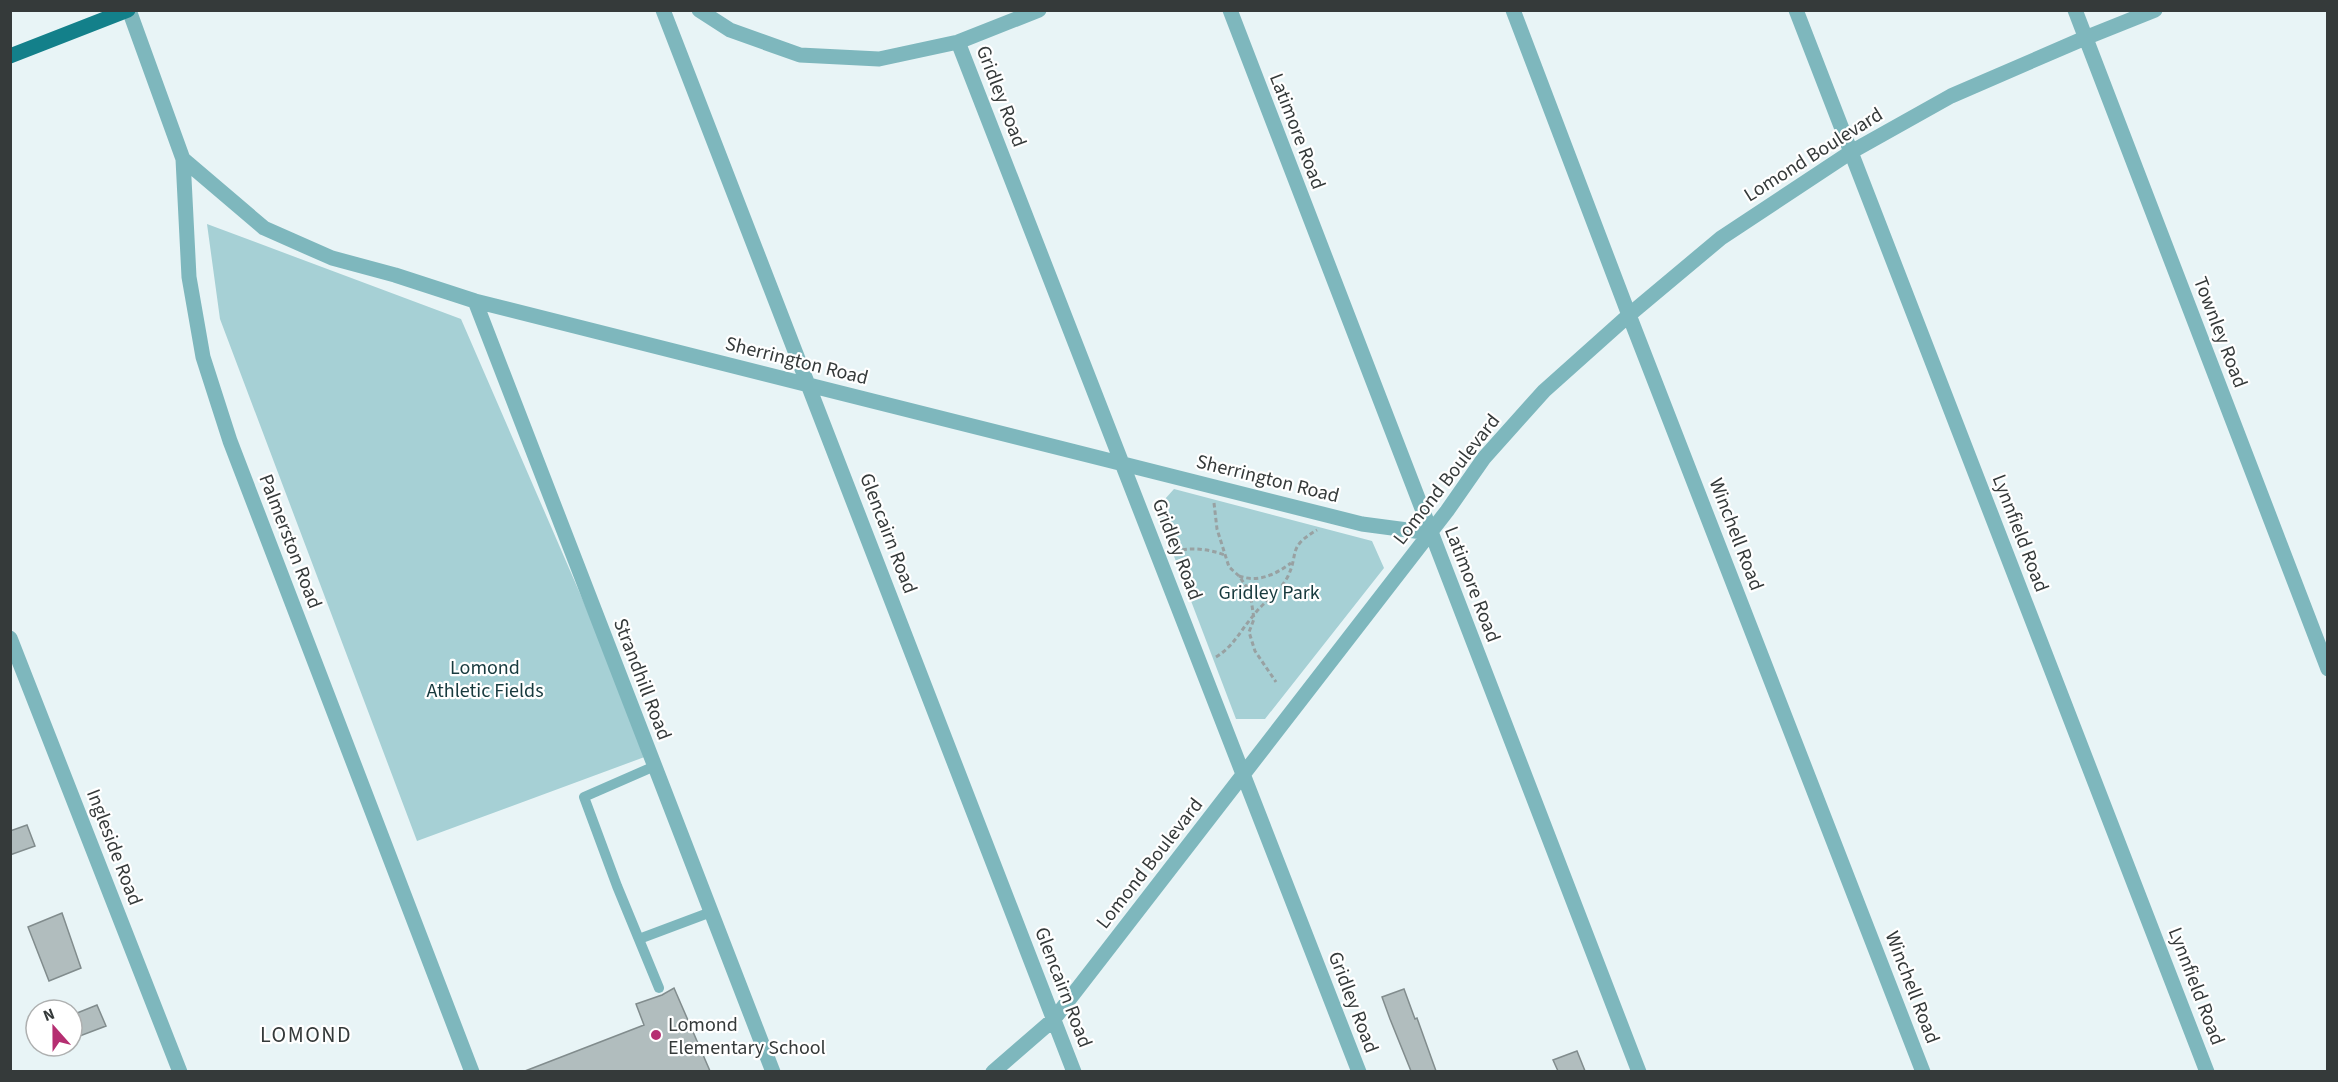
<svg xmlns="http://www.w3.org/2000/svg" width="2338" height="1082" viewBox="0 0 2338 1082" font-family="'Source Sans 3',sans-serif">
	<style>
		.green { fill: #a6d0d5 }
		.building { fill: #b1bdbe; stroke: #818c8d; stroke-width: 1.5 }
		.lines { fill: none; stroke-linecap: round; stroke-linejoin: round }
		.path { stroke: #98a1a2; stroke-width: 3; stroke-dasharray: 4.5 3; stroke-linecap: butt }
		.lane { stroke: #7eb7bd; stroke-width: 10 }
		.street { stroke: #7eb7bd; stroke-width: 15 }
		.primary { stroke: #13808a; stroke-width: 15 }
		.poi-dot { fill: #b52e71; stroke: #fff; stroke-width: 2 }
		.labels { text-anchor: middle; stroke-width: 4.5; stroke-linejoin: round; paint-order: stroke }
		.street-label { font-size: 20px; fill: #353a3a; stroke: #fff }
		.park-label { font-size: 20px; fill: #173a3e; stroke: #fff }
		.poi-label { font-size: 20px; fill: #353a3a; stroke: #fff; text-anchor: start }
		.quarter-label { font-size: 22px; letter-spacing: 1.5px; fill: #353a3a; stroke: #fff }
	</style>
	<rect width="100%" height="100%" fill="#e8f4f6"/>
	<!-- green -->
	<path class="green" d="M207,224L461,319L650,755L417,841L220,319Z
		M1174,489L1372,541L1384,568L1265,719H1236L1156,509Z"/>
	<!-- building -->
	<path class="building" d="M27,825L35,846L10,855V831Z
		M62,913L81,968L49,981L28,927Z
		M674,988L710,1071H525L644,1025L636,1004L662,995Z
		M1404,989L1415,1019L1417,1018L1436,1071H1411L1390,1019L1382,997Z
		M97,1005L106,1026L72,1039V1015Z
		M1577,1051L1585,1071H1558L1553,1060Z"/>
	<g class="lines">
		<!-- path -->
		<path class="path" d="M1214,503L1217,529L1229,567L1239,576L1250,592L1254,619L1249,632L1255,651L1276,682
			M1175,551C1192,547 1208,549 1225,555
			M1239,576C1259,583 1276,574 1291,563
			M1216,657C1234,646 1240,631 1253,616C1263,602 1278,594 1287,578C1300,553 1286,548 1317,530"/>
		<!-- lane -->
		<path class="lane" d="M655,766L584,797L617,886L659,988
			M639,939L711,912"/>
		<!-- street -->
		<path class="street" d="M129,10L183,159L189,277L203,357L230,441L472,1072
			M663,10L1074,1072
			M699,10L730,30L800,55L879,59L958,42L1039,10
			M1230,10L1639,1072
			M1513,10L1629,315L1923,1072
			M1796,10L2207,1072
			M2075,10L2328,669
			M958,42L1359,1072
			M183,159L264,228L332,258L395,275L475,301L1362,524L1430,533
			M475,301L773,1072
			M10,638L180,1072
			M993,1072L1054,1019L1447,511L1484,458L1544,391L1629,315L1721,238L1851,152L1951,96L2085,38L2155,10"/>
		<!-- primary -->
		<path class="primary" d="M10,56L128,10"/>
	</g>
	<!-- markers -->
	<circle class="poi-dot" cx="656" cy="1035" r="6"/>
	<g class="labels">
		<!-- street labels -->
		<g class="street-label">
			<text transform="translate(1002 96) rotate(69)" y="7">Gridley Road</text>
			<text transform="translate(1298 131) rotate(69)" y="7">Latimore Road</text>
			<text transform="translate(1813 154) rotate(-32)" y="7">Lomond Boulevard</text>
			<text transform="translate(2221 332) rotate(69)" y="7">Townley Road</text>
			<text transform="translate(797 360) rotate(14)" y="7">Sherrington Road</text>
			<text transform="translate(1268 478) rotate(14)" y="7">Sherrington Road</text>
			<text transform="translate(1446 479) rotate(-52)" y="7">Lomond Boulevard</text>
			<text transform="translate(889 533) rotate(69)" y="7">Glencairn Road</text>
			<text transform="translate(2021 533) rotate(69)" y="7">Lynnfield Road</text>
			<text transform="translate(1737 534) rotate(69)" y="7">Winchell Road</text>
			<text transform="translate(291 541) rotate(69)" y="7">Palmerston Road</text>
			<text transform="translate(1178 549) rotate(69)" y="7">Gridley Road</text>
			<text transform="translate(1473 584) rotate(69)" y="7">Latimore Road</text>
			<text transform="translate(643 679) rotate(69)" y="7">Strandhill Road</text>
			<text transform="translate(115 847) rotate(69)" y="7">Ingleside Road</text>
			<text transform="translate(1149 863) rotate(-52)" y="7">Lomond Boulevard</text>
			<text transform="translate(2197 986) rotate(69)" y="7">Lynnfield Road</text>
			<text transform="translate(1064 987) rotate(69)" y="7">Glencairn Road</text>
			<text transform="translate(1913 987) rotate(69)" y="7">Winchell Road</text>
			<text transform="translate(1354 1002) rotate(69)" y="7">Gridley Road</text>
		</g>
		<!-- park labels -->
		<g class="park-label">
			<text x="1269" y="599">Gridley Park</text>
			<text x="485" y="674">Lomond<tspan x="485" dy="23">Athletic Fields</tspan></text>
		</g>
		<!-- poi labels -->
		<g class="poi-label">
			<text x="668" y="1031">Lomond<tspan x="668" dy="23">Elementary School</tspan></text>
		</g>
		<!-- quarter labels -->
		<g class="quarter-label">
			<text x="306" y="1042">LOMOND</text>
		</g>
	</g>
	<!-- border -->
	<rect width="2338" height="1082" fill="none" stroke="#353a3a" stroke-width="24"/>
	<!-- north arrow -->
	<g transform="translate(54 1028) rotate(339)"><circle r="28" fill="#ffffff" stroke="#aeb0b0" stroke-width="1.5"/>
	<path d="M0-4.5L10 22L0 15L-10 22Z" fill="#b52e71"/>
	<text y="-9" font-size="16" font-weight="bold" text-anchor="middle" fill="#353a3a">N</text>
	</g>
</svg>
